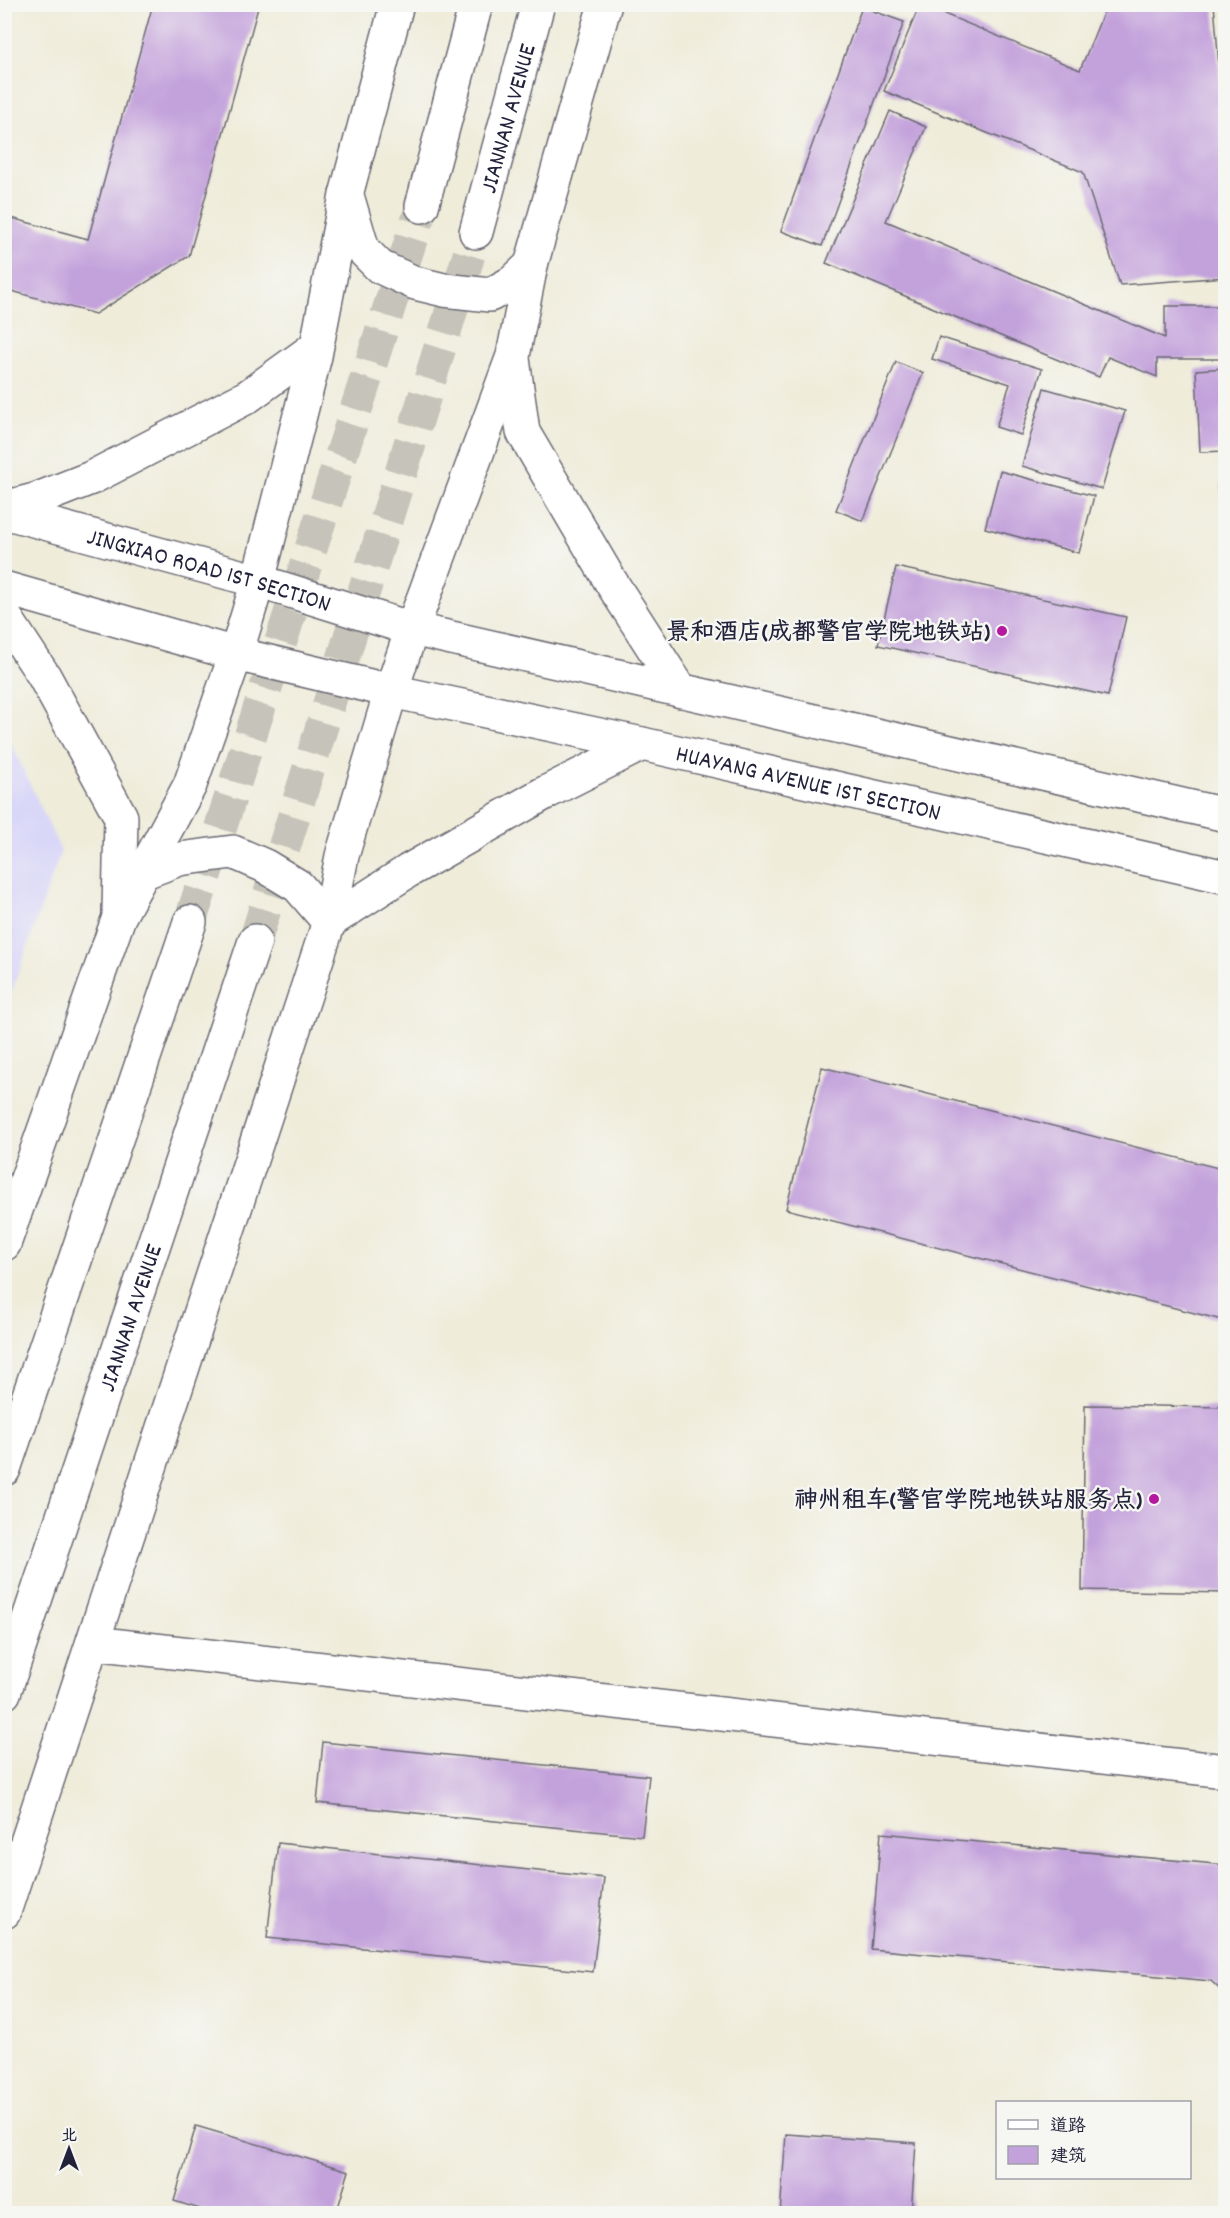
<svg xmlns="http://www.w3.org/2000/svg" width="1230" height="2218" viewBox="0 0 1230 2218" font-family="Dekko,'LXGW WenKai TC',sans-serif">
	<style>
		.built { fill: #d9d7f8 }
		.building { fill: #c3a1db }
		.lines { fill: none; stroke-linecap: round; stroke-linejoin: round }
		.highway-tunnel { stroke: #c6c4ba; stroke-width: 33; stroke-dasharray: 33 16; stroke-linecap: butt }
		.street-casing { stroke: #6a6973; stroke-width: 36 }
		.secondary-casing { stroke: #6a6973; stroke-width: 36 }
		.highway-casing { stroke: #6a6973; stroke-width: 36 }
		.street { stroke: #fff; stroke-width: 33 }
		.secondary { stroke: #fff; stroke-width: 33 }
		.highway { stroke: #fff; stroke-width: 33 }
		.poi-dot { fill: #b5179e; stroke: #f6f6f2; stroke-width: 2 }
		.labels { text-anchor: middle; stroke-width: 5; stroke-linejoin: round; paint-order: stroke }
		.street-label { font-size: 24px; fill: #22223b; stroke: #f6f6f2 }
		.poi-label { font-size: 24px; font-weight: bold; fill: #22223b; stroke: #f6f6f2; text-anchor: end }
	</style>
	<rect width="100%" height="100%" fill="#f6f6f2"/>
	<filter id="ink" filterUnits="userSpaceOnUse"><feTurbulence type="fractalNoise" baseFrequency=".0167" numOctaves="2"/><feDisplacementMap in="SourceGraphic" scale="12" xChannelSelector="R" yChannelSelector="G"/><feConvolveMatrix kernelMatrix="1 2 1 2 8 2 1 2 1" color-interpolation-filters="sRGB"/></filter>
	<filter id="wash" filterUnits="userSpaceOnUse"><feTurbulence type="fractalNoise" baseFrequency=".008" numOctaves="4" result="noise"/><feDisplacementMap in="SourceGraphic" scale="24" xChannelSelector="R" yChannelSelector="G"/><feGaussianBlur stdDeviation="1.35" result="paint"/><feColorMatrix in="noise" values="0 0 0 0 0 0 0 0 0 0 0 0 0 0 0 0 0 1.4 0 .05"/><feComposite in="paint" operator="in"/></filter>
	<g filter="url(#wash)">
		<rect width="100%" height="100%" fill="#efecda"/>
		<!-- built -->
		<path class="built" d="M5,730L61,851L5,1011Z"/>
		<g id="blocks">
			<!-- building -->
			<path class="building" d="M153,4H259L189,256L95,314L4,289V216L88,239Z
				M920,4L1080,70L1107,4H1214L1226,152V277L1120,285L1083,172L884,91Z
				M862,7L904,22L822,246L781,231Z
				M890,111L926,127L886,221L1165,338V306H1226V359H1157V377L1108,357L1099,377L826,263Z
				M939,337L1042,369L1021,435L996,427L1010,384L932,359Z
				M896,362L923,373L863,521L836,510Z
				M1226,368V451L1200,452L1196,370Z
				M1044,388L1125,411L1102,489L1022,466Z
				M1000,471L1094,496L1079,553L985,528Z
				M1226,478V522H1224L1221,479Z
				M896,567L1126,617L1108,696L878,645Z
				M822,1067L1226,1170V1321L786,1209Z
				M1085,1405L1226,1407V1593L1082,1590Z
				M323,1742L649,1776L642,1836L317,1803Z
				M881,1833L1226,1865V1995L1211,1981L871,1949Z
				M278,1843L604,1878L593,1972L267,1938Z
				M196,2126L349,2171L336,2214H216L174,2201Z
				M786,2134L916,2143L911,2214H780Z"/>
		</g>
	</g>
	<g filter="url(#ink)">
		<use href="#blocks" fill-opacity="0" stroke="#6a6973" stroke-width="1.5"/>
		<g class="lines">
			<!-- highway-tunnel -->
			<path class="highway-tunnel" d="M190,922L422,206
				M255,941L476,232"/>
			<defs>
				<path id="street" d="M93,1643L1226,1771"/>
				<g id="secondary">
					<path d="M348,199L363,250L380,267L415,283L444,290L490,295L513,282L531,265"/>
					<path d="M513,359L523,432L611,582L681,691"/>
					<path d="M4,508L35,500L91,478L247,397L316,347"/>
					<path id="s1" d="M4,512L258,581L412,629L1226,815"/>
					<path id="s2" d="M4,588L236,654L391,691L642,744L1226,877"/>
					<path d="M4,615L44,676L121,817L119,912"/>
					<path d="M142,873L179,859L233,852L265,866L298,886L329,922L408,871L543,794L642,744"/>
					<path d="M4,1244L119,917L190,785L236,654L258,581L315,356L346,195L397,4"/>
					<path d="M4,1912L329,922L342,856L391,691L412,629L513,356L531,265L605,4"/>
				</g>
				<g id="highway">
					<path d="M422,206L476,4"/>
					<path id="s3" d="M476,232L538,4"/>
					<path d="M4,1469L190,922"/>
					<path id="s4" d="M4,1693L255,941"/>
				</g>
			</defs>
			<!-- street casing -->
			<use href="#street" class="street-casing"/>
			<!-- secondary casing -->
			<use href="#secondary" class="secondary-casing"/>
			<!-- highway casing -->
			<use href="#highway" class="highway-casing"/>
			<!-- street -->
			<use href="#street" class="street"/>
			<!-- secondary -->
			<use href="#secondary" class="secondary"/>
			<!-- highway -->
			<use href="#highway" class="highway"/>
		</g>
	</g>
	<!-- markers -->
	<g class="poi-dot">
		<circle cx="1002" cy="631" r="6"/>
		<circle cx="1154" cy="1499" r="6"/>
	</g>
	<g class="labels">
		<!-- street labels -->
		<g class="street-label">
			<text dy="8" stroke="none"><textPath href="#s3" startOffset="118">JIANNAN AVENUE</textPath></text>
			<text dy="8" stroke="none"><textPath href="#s1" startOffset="213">JINGXIAO ROAD 1ST SECTION</textPath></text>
			<text dy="8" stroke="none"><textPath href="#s2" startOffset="828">HUAYANG AVENUE 1ST SECTION</textPath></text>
			<text dy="8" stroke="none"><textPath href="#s4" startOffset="396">JIANNAN AVENUE</textPath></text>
		</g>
		<!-- poi labels -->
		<g class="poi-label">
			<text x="990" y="639">景和酒店(成都警官学院地铁站)</text>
			<text x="1142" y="1507">神州租车(警官学院地铁站服务点)</text>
		</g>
	</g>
	<!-- margin -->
	<rect width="1230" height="2218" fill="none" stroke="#f6f6f2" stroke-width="24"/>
	<!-- legend -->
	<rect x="996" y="2101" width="195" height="78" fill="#f6f6f2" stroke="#a1a1a9" stroke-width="1.5"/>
	<rect x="1008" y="2120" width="30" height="9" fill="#ffffff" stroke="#a1a1a9" stroke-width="1.5"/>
	<text x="1050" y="2131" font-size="18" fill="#22223b">道路</text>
	<rect x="1008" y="2146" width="30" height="18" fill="#c3a1db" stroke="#a1a1a9" stroke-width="1.5"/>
	<text x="1050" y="2161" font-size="18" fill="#22223b">建筑</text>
	<!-- north arrow -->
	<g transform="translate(69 2149)" stroke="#f6f6f2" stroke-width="4.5" paint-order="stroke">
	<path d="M0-4.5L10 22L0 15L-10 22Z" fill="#22223b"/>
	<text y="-9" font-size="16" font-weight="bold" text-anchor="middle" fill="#22223b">北</text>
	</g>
</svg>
